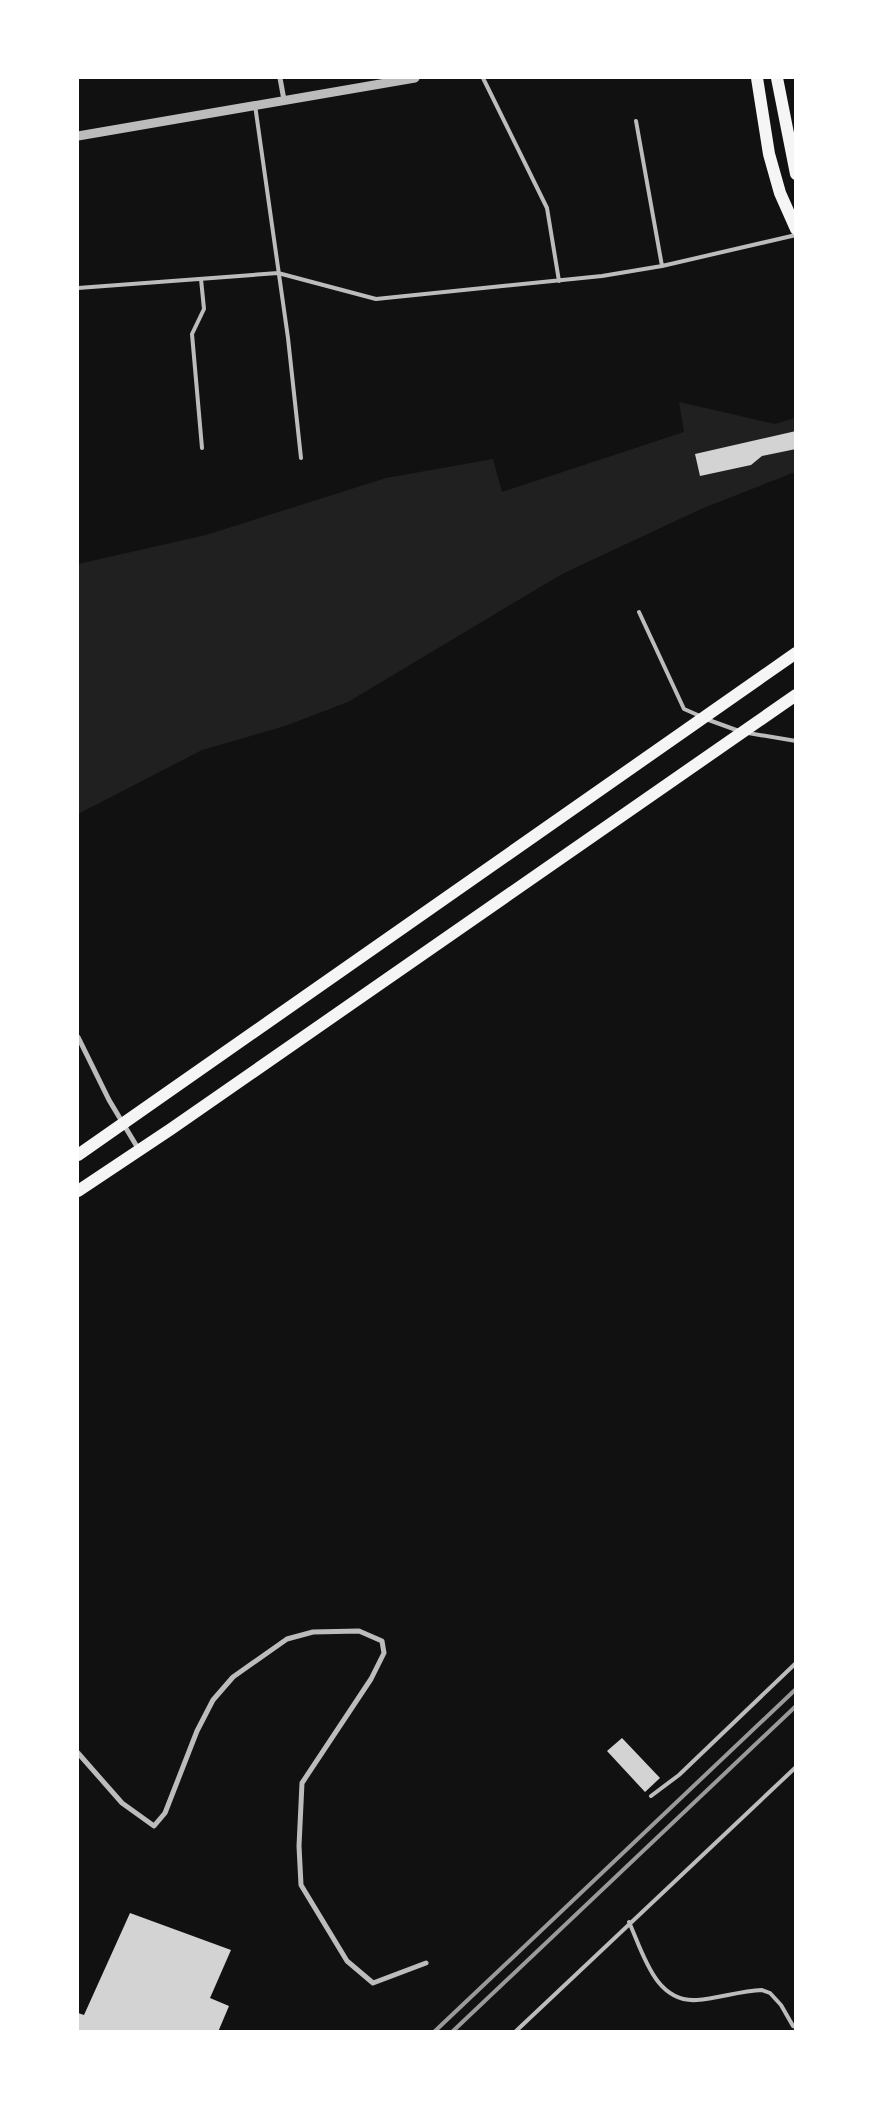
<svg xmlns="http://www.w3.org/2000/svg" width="873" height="2109" viewBox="0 0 873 2109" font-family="'Zilla Slab',serif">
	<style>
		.green { fill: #202020 }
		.building { fill: #d3d3d3 }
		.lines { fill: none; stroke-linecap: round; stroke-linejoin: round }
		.service { stroke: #bcbcbc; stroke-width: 4 }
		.minor { stroke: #bcbcbc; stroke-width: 5 }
		.tertiary { stroke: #bcbcbc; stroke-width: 9 }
		.primary { stroke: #f5f5f5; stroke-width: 12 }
		.rail { stroke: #9a9a9a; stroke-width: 4 }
	</style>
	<rect width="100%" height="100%" fill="#111"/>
	<!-- green -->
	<path class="green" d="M679,402L775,424L795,418V472L701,509L562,574L348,702L285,726L202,750L78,814V564L206,535L386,478L493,459L502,492L684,432Z"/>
	<!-- building -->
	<path class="building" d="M796,431V449L762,456L751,465L700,476L695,454Z
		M622,1738L660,1778L645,1792L607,1751Z
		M130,1913L231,1950L210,1998L229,2006L218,2032H78V2013L84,2015Z"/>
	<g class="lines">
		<!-- service -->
		<path class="service" d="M483,78L547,208L559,281
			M255,105L288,338L301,458
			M636,121L662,266
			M201,279L204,309L192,334L202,448
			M78,288L278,273L376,299L602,276L662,266L796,235
			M639,612L684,709L700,716
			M706,719L739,731
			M748,733L796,741
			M651,1796L679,1775L796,1663
			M629,1922C643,1953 655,2003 697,2000C719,1998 740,1991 762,1990L770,1993L781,2005L793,2026L796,2027
			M515,2032L796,1767"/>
		<!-- minor -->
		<path class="minor" d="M280,78L284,100
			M78,1037L109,1100L139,1150
			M78,1753L122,1803L154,1826L165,1813L197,1731L213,1700L233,1677L287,1639L313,1632L359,1631L382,1641L384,1653L371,1679L302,1783L299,1846L301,1885L347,1961L373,1983L426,1963"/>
		<!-- tertiary -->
		<path class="tertiary" d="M78,136L415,78"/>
		<!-- primary -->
		<path class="primary" d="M757,78L769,154L780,193L796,229
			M777,78L796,174
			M78,1155L796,653
			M78,1191L171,1129L796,695"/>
		<!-- rail -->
		<path class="rail" d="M434,2032L796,1689
			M452,2032L796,1706"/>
	</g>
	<!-- border -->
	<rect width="873" height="2109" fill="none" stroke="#ffffff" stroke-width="158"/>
</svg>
